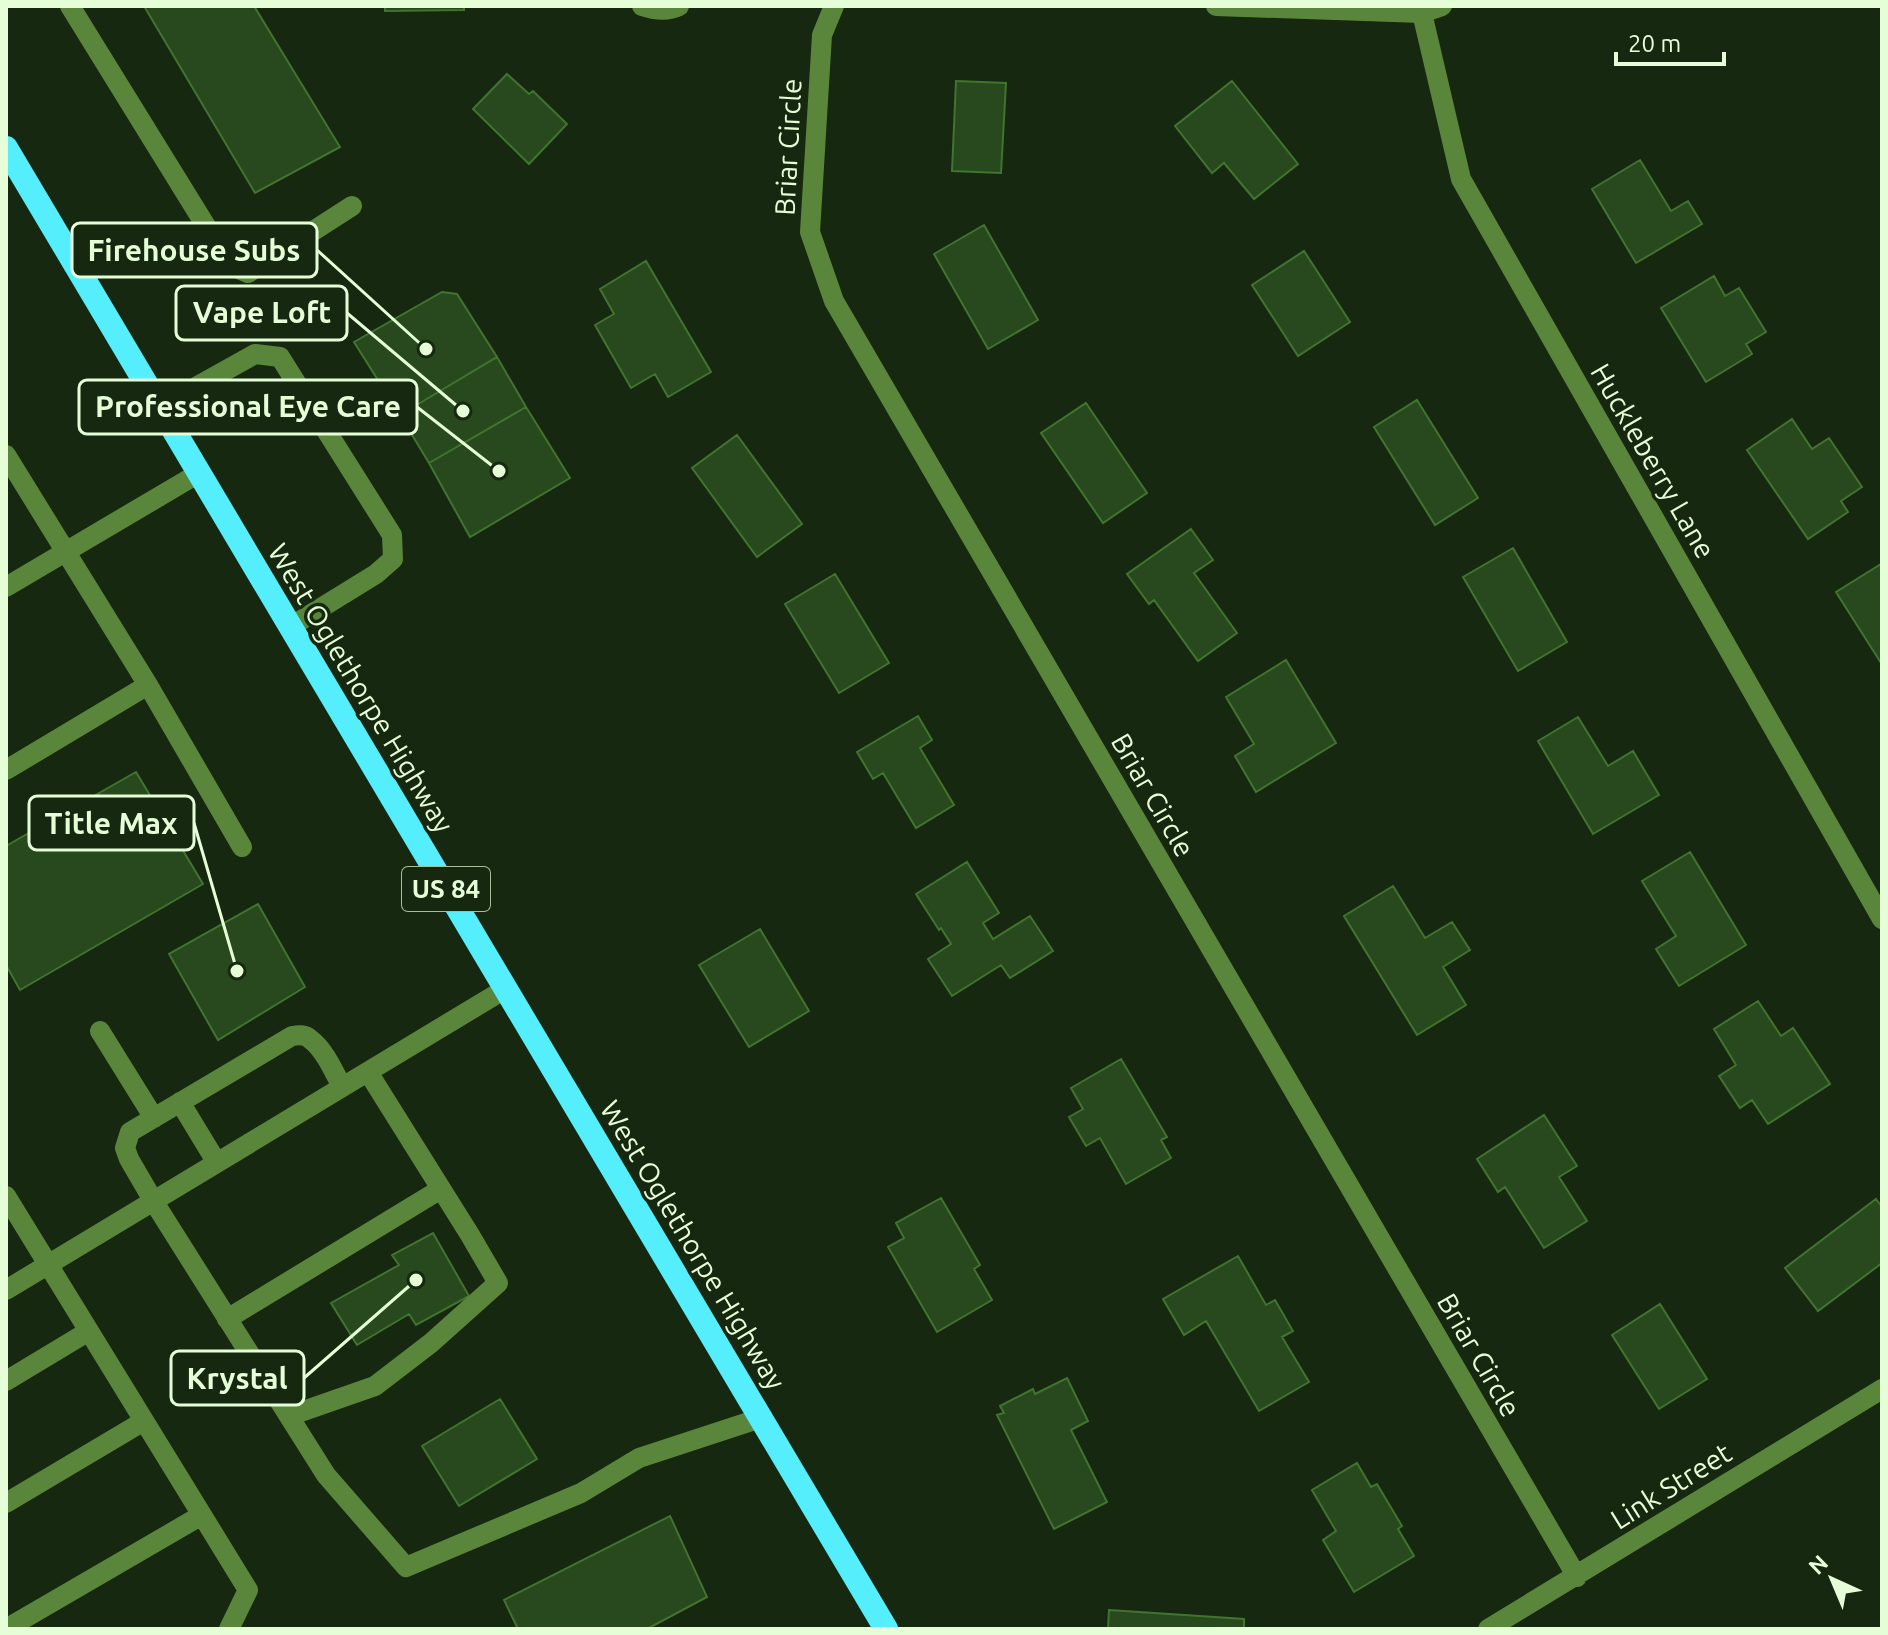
<svg xmlns="http://www.w3.org/2000/svg" width="1888" height="1635" viewBox="0 0 1888 1635" font-family="Ubuntu,sans-serif">
	<style>
		.building { fill: #27491d; stroke: #40742f; stroke-width: 2 }
		.lines { fill: none; stroke-linecap: round; stroke-linejoin: round }
		.minor { stroke: #5a863c; stroke-width: 20 }
		.highway { stroke: #55eefc; stroke-width: 24 }
		.labels { text-anchor: middle; stroke-width: 7; stroke-linejoin: round; paint-order: stroke }
		.shield { fill: #172810; stroke: #a7be9c; stroke-width: 2 }
		.shield-label { font-size: 26px; font-weight: bold; fill: #e5fed8 }
		.street-label { font-size: 28px; fill: #e5fed8; stroke: #172810 }
		.leader { fill: none; stroke: #e5fed8; stroke-width: 3 }
		.callout-dot { fill: #e5fed8; stroke: #172810; stroke-width: 3 }
		.callout { fill: #172810; stroke: #e5fed8; stroke-width: 3 }
		.callout-label { font-size: 30px; text-anchor: middle; font-weight: bold; fill: #e5fed8 }
	</style>
	<rect width="100%" height="100%" fill="#172810"/>
	<!-- building -->
	<path class="building" d="M144,6H254L340,147L255,193Z
		M385,6H464V10L385,11Z
		M507,74L529,94L533,91L567,124L529,164L473,109Z
		M956,81L1006,83L1001,173L952,171Z
		M1232,81L1298,164L1254,199L1224,163L1212,173L1175,126Z
		M1640,160L1671,211L1688,201L1702,224L1636,263L1592,189Z
		M984,225L1038,320L988,349L934,254Z
		M1304,251L1350,322L1298,356L1252,285Z
		M646,261L711,372L668,397L655,374L631,388L595,325L614,314L600,289Z
		M1714,276L1725,296L1739,288L1766,332L1746,344L1752,354L1706,382L1661,308Z
		M442,292L457,294L497,357L400,415L354,342Z
		M497,357L526,407L429,463L400,415Z
		M1417,400L1478,498L1435,525L1374,427Z
		M1086,403L1147,493L1103,523L1041,433Z
		M526,407L570,478L470,537L429,463Z
		M1792,419L1812,449L1829,438L1862,487L1841,501L1848,512L1808,539L1747,450Z
		M737,435L802,524L757,557L692,468Z
		M1191,529L1213,560L1194,573L1237,633L1198,661L1154,600L1149,604L1127,574Z
		M1513,548L1567,642L1518,671L1463,577Z
		M1881,564L1882,662L1881,663L1836,592Z
		M835,574L889,663L839,693L785,604Z
		M1286,660L1336,743L1256,792L1235,756L1254,744L1226,697Z
		M918,716L932,740L920,748L954,805L916,828L883,773L873,779L857,752Z
		M1578,717L1608,766L1633,751L1659,795L1593,834L1538,741Z
		M136,772L203,884L20,990L6,965V846Z
		M1690,852L1746,945L1679,986L1656,949L1676,936L1642,881Z
		M967,862L999,913L983,923L993,939L1030,916L1053,951L1010,978L1001,965L952,996L928,959L951,944L941,928L939,930L916,894Z
		M1393,886L1425,938L1452,922L1470,950L1443,967L1466,1005L1417,1035L1344,916Z
		M258,904L305,987L218,1040L169,954Z
		M760,929L809,1011L749,1047L699,965Z
		M1758,1001L1781,1036L1793,1028L1830,1084L1768,1124L1752,1100L1740,1108L1719,1076L1736,1065L1714,1029Z
		M1121,1059L1167,1137L1161,1140L1171,1158L1126,1184L1100,1138L1086,1146L1069,1117L1083,1109L1071,1088Z
		M1544,1115L1577,1166L1559,1177L1587,1221L1544,1248L1505,1187L1498,1192L1477,1159Z
		M941,1198L980,1265L974,1269L992,1300L937,1332L888,1247L904,1238L896,1223Z
		M1876,1199L1882,1207V1263L1818,1311L1785,1268Z
		M433,1233L469,1296L416,1325L409,1314L357,1345L331,1303L399,1265L392,1255Z
		M1238,1256L1266,1305L1275,1300L1293,1331L1282,1337L1309,1382L1259,1411L1206,1321L1184,1335L1163,1299Z
		M1660,1304L1707,1379L1659,1409L1612,1335Z
		M1067,1378L1088,1421L1071,1430L1107,1502L1054,1529L997,1415L1004,1413L1000,1406L1033,1389L1035,1394Z
		M500,1399L537,1459L459,1506L422,1446Z
		M1357,1463L1371,1487L1377,1484L1402,1526L1398,1529L1414,1556L1354,1592L1323,1540L1336,1531L1312,1490Z
		M670,1516L707,1597L647,1629H518L504,1600Z
		M1109,1610L1244,1619V1629H1108Z"/>
	<g class="lines">
		<!-- minor -->
		<path class="minor" d="M70,6L230,265L248,273L352,206
			M642,6C654,10 667,12 679,6
			M834,6L822,35L810,232L834,301L1577,1577
			M1216,6L1422,13L1442,6
			M1422,13L1461,179L1882,919
			M160,407L255,354L280,357L392,535L393,559L376,574L290,627
			M6,455L148,685L242,847
			M6,587L199,473
			M6,770L148,685
			M100,1031L154,1118
			M342,1087C334,1072 325,1050 310,1039C305,1034 298,1035 292,1036L130,1132L125,1148L129,1159L154,1202L326,1475L406,1567L581,1493L639,1458L761,1418
			M180,1102L217,1163
			M6,1196L248,1590L229,1629
			M6,1290L505,989
			M227,1319L441,1189
			M6,1381L89,1331
			M289,1416L375,1386L431,1343L498,1283L470,1235L368,1072
			M6,1503L144,1421
			M6,1629L202,1515
			M1488,1629L1882,1389"/>
		<!-- highway -->
		<path class="highway" d="M6,148L886,1629"/>
	</g>
	<g class="labels">
		<!-- shield labels -->
		<rect class="shield" x="402" y="867" width="88" height="44" rx="6"/>
		<g class="shield-label">
			<text x="446" y="898">US 84</text>
		</g>
		<!-- street labels -->
		<g class="street-label">
			<text transform="translate(788 147) rotate(-87)" y="10">Briar Circle</text>
			<text transform="translate(1653 461) rotate(60)" y="10">Huckleberry Lane</text>
			<text transform="translate(361 688) rotate(59)" y="10">West Oglethorpe Highway</text>
			<text transform="translate(1153 795) rotate(60)" y="10">Briar Circle</text>
			<text transform="translate(693 1245) rotate(59)" y="10">West Oglethorpe Highway</text>
			<text transform="translate(1479 1355) rotate(60)" y="10">Briar Circle</text>
			<text transform="translate(1671 1486) rotate(-32)" y="10">Link Street</text>
		</g>
	</g>
	<!-- callouts -->
	<path class="leader" d="M426 349L317 250M463 411L347 313M499 471L417 407M237 971L194 823M416 1280L304 1378"/>
	<g class="callout-dot">
		<circle cx="426" cy="349" r="8"/>
		<circle cx="463" cy="411" r="8"/>
		<circle cx="499" cy="471" r="8"/>
		<circle cx="237" cy="971" r="8"/>
		<circle cx="416" cy="1280" r="8"/>
	</g>
	<g class="callout">
		<rect x="72" y="223" width="245" height="54" rx="8"/>
		<rect x="176" y="286" width="171" height="54" rx="8"/>
		<rect x="79" y="380" width="338" height="54" rx="8"/>
		<rect x="29" y="796" width="165" height="54" rx="8"/>
		<rect x="171" y="1351" width="133" height="54" rx="8"/>
	</g>
	<g class="callout-label">
		<text x="194" y="261">Firehouse Subs</text>
		<text x="262" y="323">Vape Loft</text>
		<text x="248" y="417">Professional Eye Care</text>
		<text x="111" y="834">Title Max</text>
		<text x="237" y="1389">Krystal</text>
	</g>
	<!-- border -->
	<rect width="1888" height="1635" fill="none" stroke="#e5fed8" stroke-width="16"/>
	<!-- north arrow -->
	<g transform="translate(1832 1579) rotate(316)" stroke="#172810" stroke-width="6" paint-order="stroke">
	<path d="M0-6L14 30L0 20L-14 30Z" fill="#e5fed8"/>
	<text y="-12" font-size="22" font-weight="bold" text-anchor="middle" fill="#e5fed8">N</text>
	</g>
	<!-- scale -->
	<path d="M1616 52v12h108v-12" fill="none" stroke="#e5fed8" stroke-width="4"/>
	<text x="1628" y="52" font-size="24" fill="#e5fed8" stroke="#172810" stroke-width="6" paint-order="stroke">20 m</text>
</svg>
